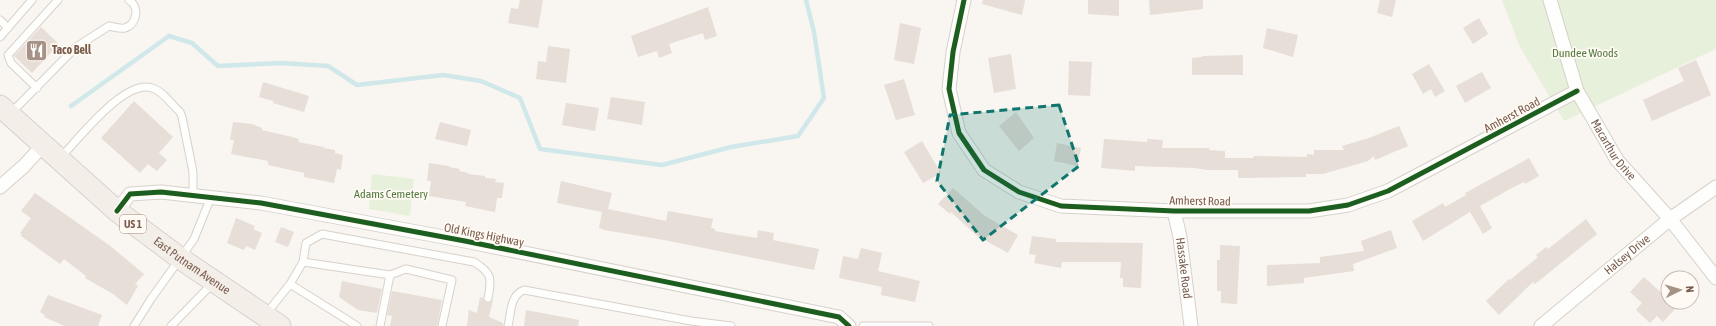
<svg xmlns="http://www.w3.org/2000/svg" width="1716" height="326" viewBox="0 0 1716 326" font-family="'Asap Condensed',sans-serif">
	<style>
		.green { fill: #e7f0db }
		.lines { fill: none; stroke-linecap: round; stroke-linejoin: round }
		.stream { stroke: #d0e8ea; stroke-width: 4.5 }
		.building { fill: #e6ded7 }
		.lane-casing { stroke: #d7d1cb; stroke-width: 9 }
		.street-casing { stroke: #d7d1cb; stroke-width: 15 }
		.primary-casing { stroke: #dad1cc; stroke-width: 23 }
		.lane { stroke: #fefefd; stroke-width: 7 }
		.street { stroke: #fefefd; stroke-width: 13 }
		.primary { stroke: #f3eee8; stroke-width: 21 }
		.cycleway-casing { stroke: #fffaf3; stroke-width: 8 }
		.cycleway { stroke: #1b5e20; stroke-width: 5 }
		.marked { fill: #0f766e; fill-opacity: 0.2; stroke: #0f766e; stroke-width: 3; stroke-dasharray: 8 5; stroke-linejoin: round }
		.labels { text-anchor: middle; stroke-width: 3.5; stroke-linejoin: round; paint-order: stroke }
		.shield { fill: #fffaf3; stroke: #a28b7f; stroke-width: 1 }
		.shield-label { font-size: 11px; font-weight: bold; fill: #7a5c4d }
		.poi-label { font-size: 12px; font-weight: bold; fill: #7a5c4d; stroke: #fffaf3; text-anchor: start }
		.park-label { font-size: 12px; fill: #537a41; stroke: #fffaf3 }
		.street-label { font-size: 12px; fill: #7a5c4d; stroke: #fffaf3 }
	</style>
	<rect width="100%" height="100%" fill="#f9f5f0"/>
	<!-- green -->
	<path class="green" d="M1502,0H1716V49L1564,121L1519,45Z
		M372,174L414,179L410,216L369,209Z"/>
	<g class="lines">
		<!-- stream -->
		<path class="stream" d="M71,106L169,36L192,43L218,66L281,63L328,66L357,85L443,75L481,81L520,98L540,149L662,165L731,147L798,136L824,98L814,32L806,0"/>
	</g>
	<!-- building -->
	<path class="building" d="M520,0H543L538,28L508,23L511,8L518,9Z
		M983,0H1025L1022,15L982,4Z
		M1088,0H1119V16L1088,14Z
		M1149,0H1203V9L1150,15Z
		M1380,0H1396L1392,17L1377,13Z
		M708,7L717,36L705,40L703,33L669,44L672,53L659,58L657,51L638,57L631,36Z
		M1479,18L1488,34L1473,44L1463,28Z
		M900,23L921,28L914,64L894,60Z
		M41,27L59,44L32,73L14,56Z
		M1267,28L1298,35L1293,57L1263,48Z
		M548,46L570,49L566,83L536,79L538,61L546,62Z
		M1011,54L1016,89L994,93L988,58Z
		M1243,55V75H1192V58L1202,57V56Z
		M1696,60L1711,95L1652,121L1643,100L1684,81L1678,68Z
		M1069,61L1092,62L1090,96L1068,95Z
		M1429,64L1445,91L1435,97L1431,89L1423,94L1412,74Z
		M1482,72L1491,88L1465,103L1456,86Z
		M904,79L915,115L896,120L884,85Z
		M263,82L309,96L304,112L273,103V101L259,97Z
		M611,97L645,102L642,125L607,119Z
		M134,101L173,137L159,153L167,160L157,171L148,164L140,173L101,138Z
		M566,103L599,108L595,131L562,125Z
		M1016,112L1034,138L1019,151L999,126Z
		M233,122L252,124L262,128V130L288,136L299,139L298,142L324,147V148L335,150V153L343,155L341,170L337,169L334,183L304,177V173L268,165V161L231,154L234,140H230Z
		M440,122L471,130L467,146L435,139Z
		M1399,126L1408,146L1375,160L1374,156L1368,161L1323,174H1306V177L1238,178V170H1208L1194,168L1135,166V171L1101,168L1104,139L1147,142V139L1163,140L1162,148H1210L1209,150L1225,151V158H1253L1254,156L1307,157V154L1314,155V150H1344L1342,146L1369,138Z
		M922,141L941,173L923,183L904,152Z
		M1057,143L1081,148L1077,166L1054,161Z
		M1529,158L1539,176L1525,184L1524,182L1510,189L1480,206L1492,228L1483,234L1470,212L1423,241L1412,221L1443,203L1445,207L1466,195L1465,193Z
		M429,163L449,166V167L460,169L459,171L468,173V174L485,176V178L496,179L495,182L504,183L502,198H497L495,212L465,206L466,202L429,196L431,181H427Z
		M561,181L612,193L608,209L666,221L668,211L713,219L711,228L715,229V231L738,235L757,238L758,230L774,233L773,240L819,249L814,270L664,240L604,230L599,228L602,212L557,203Z
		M953,188L985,216L1018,235L1008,253L977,236L951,212L950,214L938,204Z
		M35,193L109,245L144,274L135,284L138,286L127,305L113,294L85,278L86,276L64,259L60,264L21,236L22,234L20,233L31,218L21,211Z
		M236,218L255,226L253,229L262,233L255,250L246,246L244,250L227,243Z
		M1586,219L1597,234L1535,284L1533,282L1499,315L1486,301L1509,279L1510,280L1538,257L1536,255L1546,247L1548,249Z
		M281,227L294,232L288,247L275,242Z
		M1391,230L1397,248L1353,264L1354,271L1304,278V283L1267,286V265L1320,263V257L1364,251L1361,241Z
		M1032,236L1056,239V242L1143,243L1141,288L1123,287V278H1120L1121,262H1062L1061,268L1034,263L1036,255L1029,254Z
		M1220,245L1240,246L1237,304L1221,303V291H1217V260H1220Z
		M861,248L882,253L878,271L920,281L915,302L881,295L882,287L839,278L843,256L858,259Z
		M1644,277L1668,299V302H1671L1677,307L1663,322L1657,316L1650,323L1636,310L1642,303L1630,292Z
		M342,281L382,289L377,313L358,310L339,297Z
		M392,291L442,300L437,326H390L392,316L387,315Z
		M48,295L102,315L98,326H65L44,317L45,315L40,312Z
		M480,297L483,298L487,303L493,300L489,317L503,323V326H467L469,310L477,313Z
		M526,310L579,320L578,326H524Z"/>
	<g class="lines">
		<defs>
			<path id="lane" d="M0,20L8,28
				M0,37L32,0
				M37,88L11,63L8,55L58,0
				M11,113L76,47L109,26C114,27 120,29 125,28C137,24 140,7 129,0
				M60,158C78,140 124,79 152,88C163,91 172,105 180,112L182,117L193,172V195
				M303,262L390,275L406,269L452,280L442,326
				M290,284L357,326
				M266,314L290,284L303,262L306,243L322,234L474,262C492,273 492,278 488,298
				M134,326L151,299L194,239L211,197
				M171,326L213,283
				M380,326L390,275
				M508,326C511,313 510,295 524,290L691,321L731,326
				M863,326H929"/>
			<g id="street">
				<path d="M964,0L953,52L949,89L959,133L984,170L1019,192L1061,206L1174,211H1309L1348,205L1388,191L1577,91"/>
				<path id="s1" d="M1550,0L1577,91L1617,160L1670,219L1716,278"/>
				<path d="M0,187L24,166L43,145"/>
				<path d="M117,211L130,194L161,192L261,203L465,241L839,317L849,326"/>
				<path id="s2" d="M1174,211L1180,237L1191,326"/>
				<path id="s3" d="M1541,326L1670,219L1716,187"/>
			</g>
			<g id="primary">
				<path id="s4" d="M0,106L117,211L181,259L280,326"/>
			</g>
		</defs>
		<!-- lane casing -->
		<use href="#lane" class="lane-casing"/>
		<!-- street casing -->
		<use href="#street" class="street-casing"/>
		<!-- primary casing -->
		<use href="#primary" class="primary-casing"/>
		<!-- lane -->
		<use href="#lane" class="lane"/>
		<!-- street -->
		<use href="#street" class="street"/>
		<!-- primary -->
		<use href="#primary" class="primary"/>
		<defs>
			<path id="cycleway" d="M964,0L953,52L949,89L959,133L984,170L1019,192L1061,206L1174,211H1309L1348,205L1388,191L1577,91
				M117,211L130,194L161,192L261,203L465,241L839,317L849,326"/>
		</defs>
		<!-- cycleway casing -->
		<use href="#cycleway" class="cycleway-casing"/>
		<!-- cycleway -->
		<use href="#cycleway" class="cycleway"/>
	</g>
	<!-- marked area -->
	<path class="marked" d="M1059,105L1079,166L983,240L937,181L950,115Z"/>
	<!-- icons -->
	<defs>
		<symbol id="restaurant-square" viewBox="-11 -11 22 22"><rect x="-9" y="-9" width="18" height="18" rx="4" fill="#a69286" stroke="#fffaf3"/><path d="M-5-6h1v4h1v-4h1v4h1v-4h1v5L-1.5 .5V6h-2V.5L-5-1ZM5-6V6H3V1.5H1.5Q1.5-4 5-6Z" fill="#fff"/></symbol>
	</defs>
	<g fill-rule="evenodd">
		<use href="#restaurant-square" x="24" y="38" width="25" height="25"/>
	</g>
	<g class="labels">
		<!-- shield labels -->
		<rect class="shield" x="120" y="215" width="26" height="18" rx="3"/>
		<g class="shield-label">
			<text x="133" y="228">US 1</text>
		</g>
		<!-- poi labels -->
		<g class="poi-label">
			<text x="52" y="54">Taco Bell</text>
		</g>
		<!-- park labels -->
		<g class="park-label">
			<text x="1585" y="57">Dundee Woods</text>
			<text x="391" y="198">Adams Cemetery</text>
		</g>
		<!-- street labels -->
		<g class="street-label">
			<text transform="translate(1512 115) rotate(-28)" y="4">Amherst Road</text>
			<text dy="4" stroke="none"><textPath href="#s1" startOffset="164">Macarthur Drive</textPath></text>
			<text transform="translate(1200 201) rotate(1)" y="4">Amherst Road</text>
			<text transform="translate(484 235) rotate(11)" y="4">Old Kings Highway</text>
			<text dy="4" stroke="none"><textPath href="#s3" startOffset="112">Halsey Drive</textPath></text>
			<text dy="4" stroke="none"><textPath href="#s4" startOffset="250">East Putnam Avenue</textPath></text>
			<text dy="4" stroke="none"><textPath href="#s2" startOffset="58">Hassake Road</textPath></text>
		</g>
	</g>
	<!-- north arrow -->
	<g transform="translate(1680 290) rotate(85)"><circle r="19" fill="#fffaf3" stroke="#cabbb1"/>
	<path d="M0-3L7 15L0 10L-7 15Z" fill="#a69286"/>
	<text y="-6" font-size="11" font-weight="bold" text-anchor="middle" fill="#7a5c4d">N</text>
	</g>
</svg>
